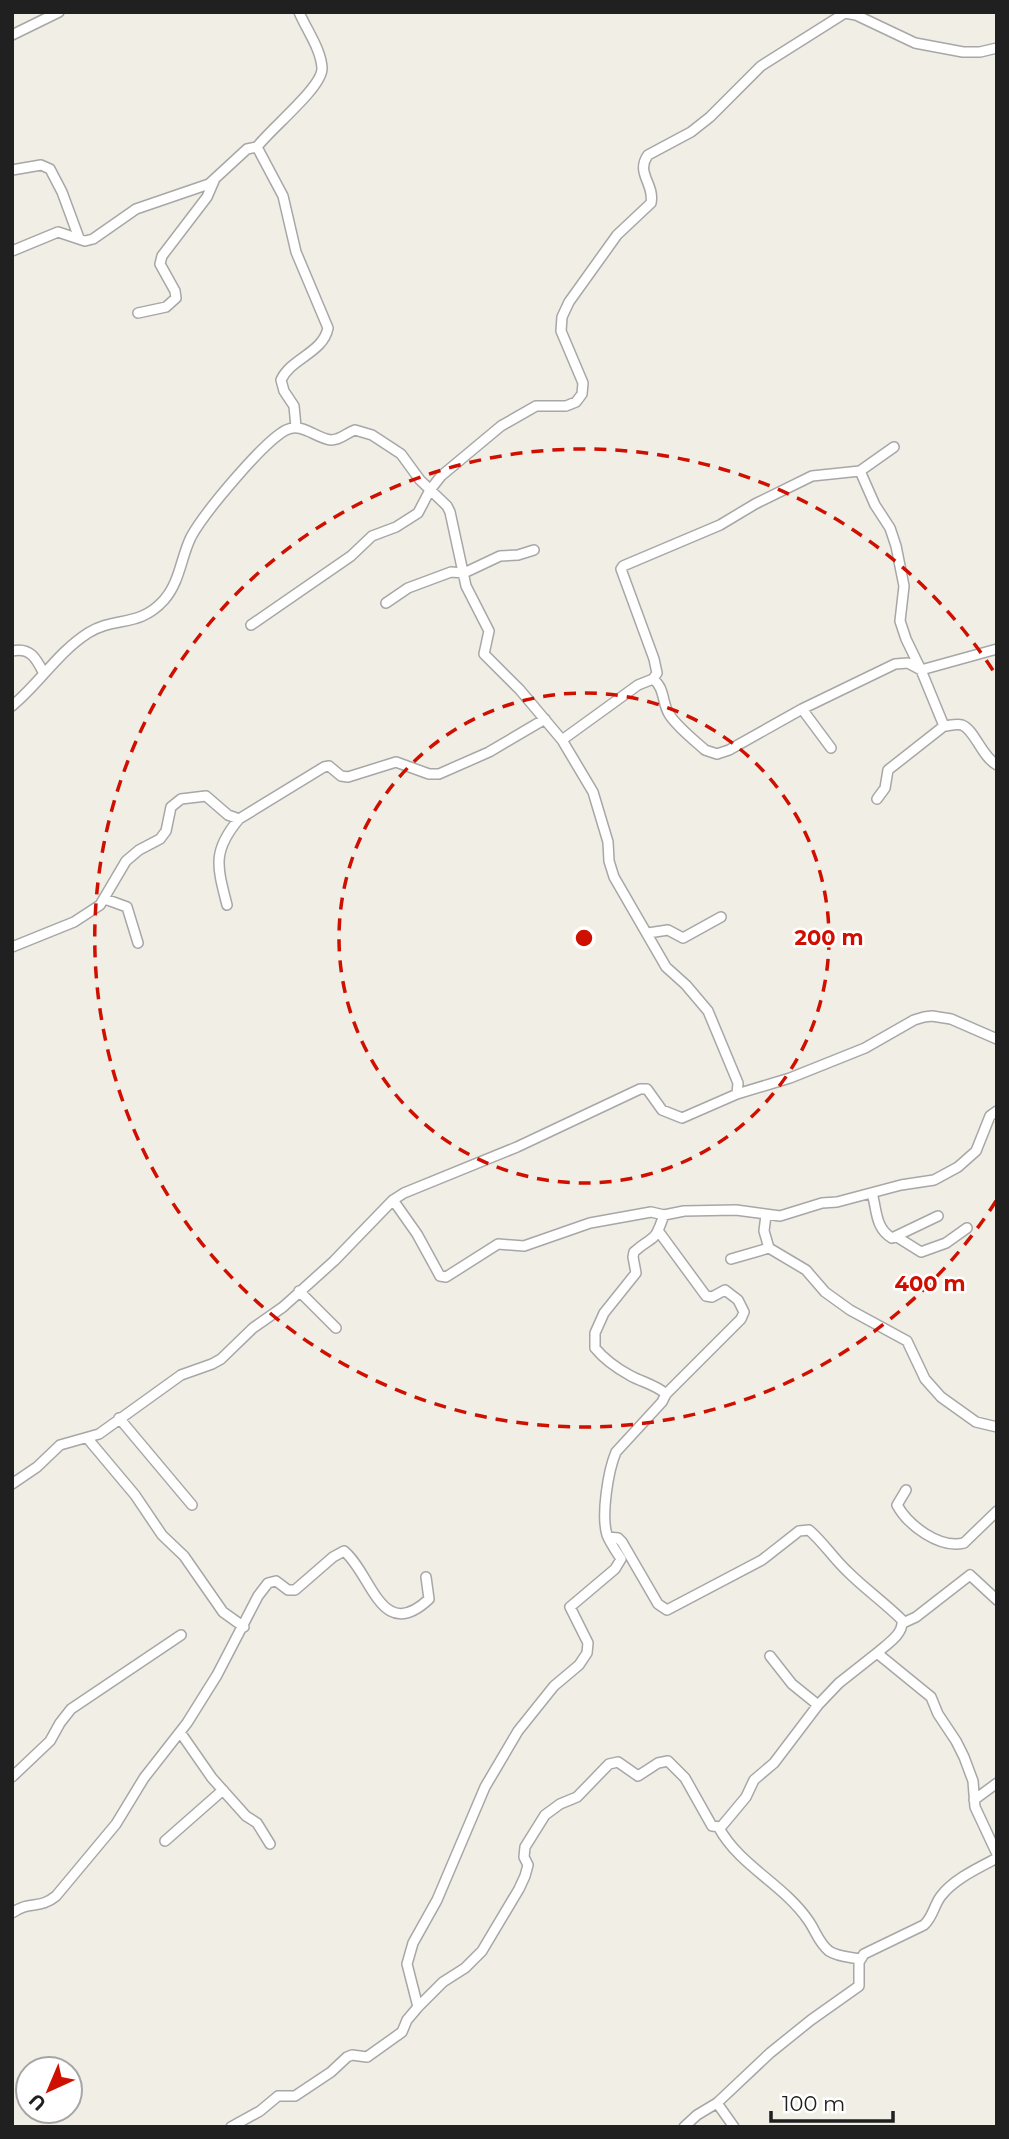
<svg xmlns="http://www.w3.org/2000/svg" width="1009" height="2139" viewBox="0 0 1009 2139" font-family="Montserrat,sans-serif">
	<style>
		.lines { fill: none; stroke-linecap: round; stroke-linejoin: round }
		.minor-casing { stroke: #a7a7a7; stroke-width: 12 }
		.minor { stroke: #fff; stroke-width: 9 }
		.ring { fill: none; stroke: #cf0f00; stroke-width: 3.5; stroke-dasharray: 12 9 }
		.centre { fill: #cf0f00; stroke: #fff; stroke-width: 3.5 }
		.ring-label { font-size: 21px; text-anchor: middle; font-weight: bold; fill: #cf0f00; stroke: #fff; stroke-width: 5; stroke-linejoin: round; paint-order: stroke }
	</style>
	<rect width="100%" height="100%" fill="#f1eee5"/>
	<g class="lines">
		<defs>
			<path id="minor" d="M12,35L59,12
				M12,170L41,165L50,169L62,192L79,238
				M12,251L58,232L85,241L93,239L136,209L209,184L247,149L257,147
				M138,313L166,307L176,298L175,291L160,264L162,256L207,197L214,181
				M296,427L294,406L284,391L281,380C291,358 323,353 328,328L296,252L283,196L257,147C270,129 323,87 322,68C321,49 306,29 299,12
				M860,471L875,505L890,528L896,546L904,586L900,621L906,639L921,670L997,649
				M386,603L408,588L451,572L464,573L500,556L518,555L534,550
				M251,625L351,556L372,536L396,527L418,513L430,490L441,476L501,426L536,406H566L576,402L582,394L583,383L561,331L562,317L569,302L617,235L651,203C655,184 635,173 648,155L691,132L710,117L761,66L845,13L856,15L915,43L963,52H980L997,48
				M12,651C30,647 36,658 43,672
				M653,679L657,673L654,659L621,569L623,566L720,525L755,504L812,476L860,471L894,447
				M12,706C40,683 57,653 88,633C115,616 139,628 164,600C180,582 181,557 191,537C204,513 263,442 286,430C302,422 315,438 331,440C341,440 346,433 355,430L372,435L401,454L420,480L447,506L450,512L466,586L489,631L484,654L520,690L562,740L593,792L608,842L609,861L614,877L666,967L686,985L708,1011L738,1083L737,1094
				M802,709L831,748
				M944,726C949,726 956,723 962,725C975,730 981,756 997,765
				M562,740L638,685L653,679C665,688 662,703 669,714C677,727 693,739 705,750L717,754L729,750L802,709L895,664L908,663L921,670L944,726L888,770L885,788L877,799
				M105,899L127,907L138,943
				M227,905C217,866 212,851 239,819
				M648,933L668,930L683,938L721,917
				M12,947L74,922L100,905L126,861L139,850L160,839L166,831L171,807L181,799L206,796L228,815L239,819L324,767L329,766L341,776L348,777L396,762L429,774H439L489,752L545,719
				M872,1193C877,1210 875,1228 892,1238L938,1216
				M393,1200L417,1234L440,1276L446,1277L498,1244L524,1246L590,1223L651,1212L664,1215L684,1211L736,1210L780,1216L822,1203L837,1202L901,1185L934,1180L958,1167L976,1151L990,1116L997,1111
				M766,1215L764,1231L769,1248L806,1270L825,1292L850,1310L907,1341L925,1379L941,1397L976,1422L997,1427
				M659,1232L706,1296L712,1297L725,1290L738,1300L744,1312L741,1319L666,1394
				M897,1237L921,1252L946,1243L967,1228
				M731,1259L769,1248
				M299,1291L336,1328
				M119,1418L192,1505
				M88,1439L135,1495L162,1535L184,1556L223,1612L244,1627
				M12,1484L37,1467L60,1445L99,1434L181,1375L212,1364L221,1359L253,1328L283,1307L334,1261L393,1200L404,1193L517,1147L640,1089H647L662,1110L682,1118L737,1094L790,1078L865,1048L914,1020L924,1017L932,1016L951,1019L997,1039
				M906,1490L897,1505C908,1525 939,1549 964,1543L997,1511
				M608,1537L618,1538L622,1542L658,1604L667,1610L762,1560L799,1531L809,1530C824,1543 833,1558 847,1571C865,1589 885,1603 902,1620C904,1634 887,1644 877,1653
				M903,1623L916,1617L970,1575L997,1600
				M770,1656L792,1684L818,1705
				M180,1732L212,1778L246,1816L257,1823L270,1844
				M12,1777L50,1741L60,1723L71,1709L181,1635
				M974,1800L997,1783
				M719,1828C740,1866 783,1884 808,1920C816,1931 818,1942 829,1951C838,1957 850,1957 860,1959
				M165,1841L223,1790
				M12,1913C30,1900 39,1910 56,1896L116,1824L144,1778L187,1723L217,1675L258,1596L268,1583L276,1581L288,1590H295L333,1557L344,1551C372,1574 381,1644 429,1599L426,1577
				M418,2007L407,1964L413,1943L437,1900L485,1787L518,1731L554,1686L579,1665L587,1653L588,1643L570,1607L615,1569L621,1559C616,1551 610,1543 607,1535C601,1515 608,1471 616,1452L662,1402L666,1394C656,1385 642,1382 631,1376C618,1369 604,1359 595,1348V1333L604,1313L636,1273L633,1257L634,1252C655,1233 653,1246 664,1215
				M717,2103L734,2127
				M231,2127L260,2111L278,2096H295L331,2072L347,2057L352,2055L367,2057L402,2032L407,2020L418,2007L443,1982L465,1968L482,1951L519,1889L525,1876L528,1865L524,1857L525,1847L545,1815L560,1804L577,1797L609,1764L618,1762L638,1776L658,1763L668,1761L685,1778L712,1826L721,1827L746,1797L754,1780L774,1763L818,1705L839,1683L877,1653L931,1697L938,1714L956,1741L964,1757L973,1781L975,1807L997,1854
				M684,2127L697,2115L717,2103L770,2053L811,2020L859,1986V1962L864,1954L924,1925C933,1917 934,1905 941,1896C954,1879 978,1868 997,1858"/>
		</defs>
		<!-- minor casing -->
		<use href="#minor" class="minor-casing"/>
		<!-- minor -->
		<use href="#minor" class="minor"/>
	</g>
	<!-- distance rings -->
	<g class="ring">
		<circle cx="584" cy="938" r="245"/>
		<path d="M996 1201A489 489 0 1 1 996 675"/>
	</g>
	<circle cx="584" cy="938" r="10" class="centre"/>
	<g class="ring-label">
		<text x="829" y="945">200 m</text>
		<text x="930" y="1291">400 m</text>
	</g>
	<!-- border -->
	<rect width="1009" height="2139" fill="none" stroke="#202020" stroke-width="28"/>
	<!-- north arrow -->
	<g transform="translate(49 2090) rotate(224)"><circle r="33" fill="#ffffff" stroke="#a6a6a6" stroke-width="2"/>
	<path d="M0-5L12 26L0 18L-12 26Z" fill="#cf0f00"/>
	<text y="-10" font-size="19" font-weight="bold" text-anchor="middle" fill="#202020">U</text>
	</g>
	<!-- scale -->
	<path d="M771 2111v10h122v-10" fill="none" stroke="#202020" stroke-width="3.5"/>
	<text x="782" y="2111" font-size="21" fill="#202020" stroke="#ffffff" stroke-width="5" paint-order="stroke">100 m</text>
</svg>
